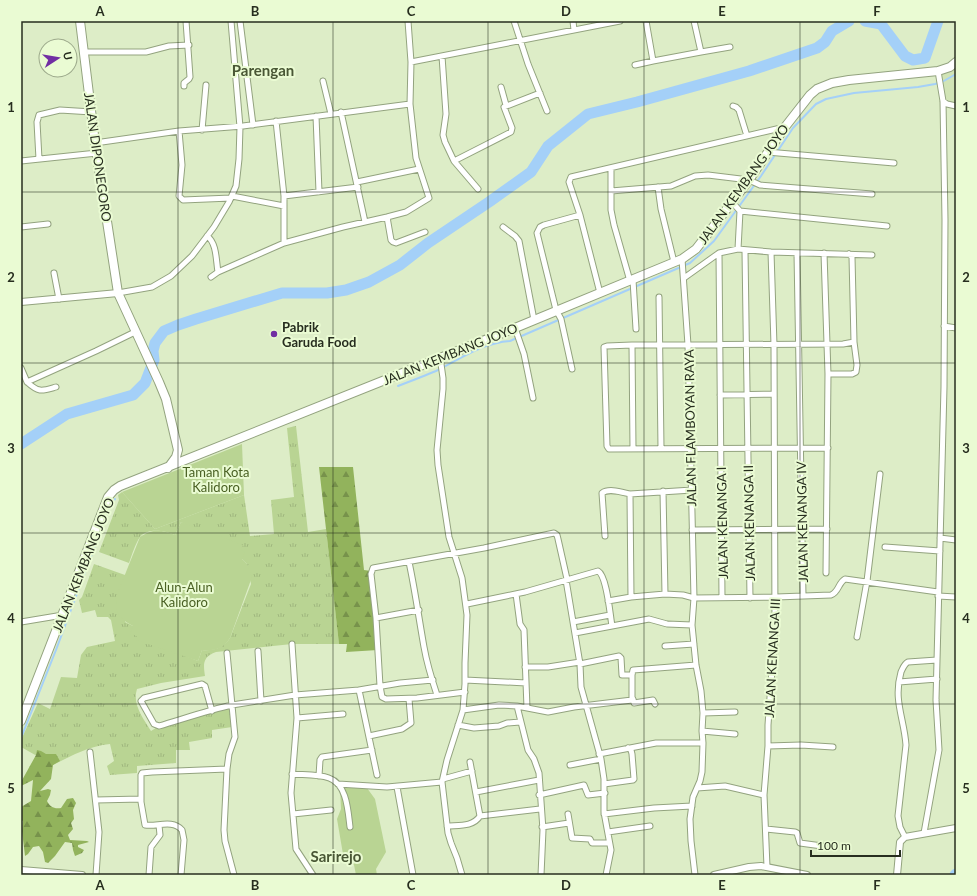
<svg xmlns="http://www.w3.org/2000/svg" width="977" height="896" viewBox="0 0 977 896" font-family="Lato,sans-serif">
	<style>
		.built { fill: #d1e4b6 }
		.grass { fill: url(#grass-tufts) }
		.forest { fill: url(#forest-firs) }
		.green { fill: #b9d493 }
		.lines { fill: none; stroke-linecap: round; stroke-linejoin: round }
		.stream { stroke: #a4d0f8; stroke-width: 2 }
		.river { stroke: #a4d0f8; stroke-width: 11 }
		.minor-casing { stroke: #93a37f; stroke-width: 7 }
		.tertiary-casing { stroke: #93a37f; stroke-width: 8 }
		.primary-casing { stroke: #93a37f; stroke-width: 10 }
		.minor { stroke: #fff; stroke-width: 5 }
		.tertiary { stroke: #fff; stroke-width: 6 }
		.primary { stroke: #fff; stroke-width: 8 }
		.grid { fill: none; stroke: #272e1f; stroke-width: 1; stroke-opacity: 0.55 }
		.poi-dot { fill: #712ea3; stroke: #eafbd3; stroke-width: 1.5 }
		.labels { text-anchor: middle; stroke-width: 4; stroke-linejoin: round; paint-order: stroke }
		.street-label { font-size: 13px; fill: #272e1f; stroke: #eafbd3 }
		.poi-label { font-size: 13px; font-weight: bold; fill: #272e1f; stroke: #eafbd3; text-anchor: start }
		.park-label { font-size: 13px; fill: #496023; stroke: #eafbd3 }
		.quarter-label { font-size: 15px; font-weight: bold; fill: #495735; stroke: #eafbd3 }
		.neatline { fill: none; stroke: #272e1f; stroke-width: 1.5 }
		.grid-label { font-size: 13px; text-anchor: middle; font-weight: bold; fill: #272e1f }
	</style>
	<defs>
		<pattern id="grass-tufts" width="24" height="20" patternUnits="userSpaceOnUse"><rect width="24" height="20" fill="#b9d493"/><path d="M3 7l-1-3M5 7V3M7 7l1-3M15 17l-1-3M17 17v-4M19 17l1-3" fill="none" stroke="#9fb67e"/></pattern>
		<pattern id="forest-firs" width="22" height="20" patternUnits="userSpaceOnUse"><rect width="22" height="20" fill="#92b35c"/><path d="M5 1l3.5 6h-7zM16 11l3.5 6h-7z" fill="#77924b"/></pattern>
	</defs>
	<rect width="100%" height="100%" fill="#ddedc7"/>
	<!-- built -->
	<path class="built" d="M956,62V106L944,103L938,71Z"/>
	<!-- grass -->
	<path class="grass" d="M296,426L308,532L326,529L339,644H292L216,652C203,657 203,663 205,676L161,683L137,689C132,704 143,718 151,731L159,726L229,706L232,727L212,730V738L189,742L190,750H176V763L137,766V773L110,775L107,766L114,761L110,744C89,746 71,756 53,765L21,747V740L38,703L50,709L61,677L77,678L81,655L87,647L115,641L111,620L108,617H97L95,610L82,613L79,600L82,597L94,564L125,575V622L133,626L137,636L198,661L202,650C213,651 224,648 230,638L251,584L247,564L242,559L181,522L175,535C166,531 148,527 140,537C135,544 132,555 129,563L99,552L119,500L118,495L122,492L155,529L244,495L250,536L274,534L271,500L294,497L287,428Z"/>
	<!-- forest -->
	<path class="forest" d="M319,467H353L364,570L371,571L378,650L346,652L347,644H339Z
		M37,750L41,751L46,754H56L60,761L53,765L51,779L40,791L48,789L51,790L50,795L47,801C50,807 54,809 61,808L67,799L73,798L76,803L73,810L74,819L71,823L73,829L68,835L70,840L87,841L89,842L78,845V847L84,850L82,853L75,856L73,850L72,843L65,842L55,856L48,863L45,862L43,852L39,846L33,847L28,854L25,856L22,831L23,821L21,820V807L31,801L33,780L21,786V782L36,755Z"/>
	<!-- green -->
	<path class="green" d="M242,444L244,495L155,529L122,492Z
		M181,522L243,545L241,550L245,552L242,559L247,564L252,577L230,638C223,649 215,651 202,650L198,661L136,640L137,636L130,634L133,626C118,618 116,613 116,597L140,537C153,528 162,530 175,535Z
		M340,787L367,788L375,799L386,852L376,869L377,875H356L354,865L344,860L337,819L341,809Z"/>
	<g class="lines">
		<!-- stream -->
		<path class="stream" d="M398,386C411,381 424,376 436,371C460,359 482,343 510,341L690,263L714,241L761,176L793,128L816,104L826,99L854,93L918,87L935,84L942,82L956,74
			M21,738L56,650L110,505L115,499"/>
		<!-- river -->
		<path class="river" d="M865,21L881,24L905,56L913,60L925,58L938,21
			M21,444L67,414L133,395L145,383L154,360L153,351L155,343L164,331L178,325L196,319L282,293H327L346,290L369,282L400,265L428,243L489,202L531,172L548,146L588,114L637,102L749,71L817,48L825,42L832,31L849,21
			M955,875L956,874"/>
		<defs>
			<path id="minor" d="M240,21L253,125
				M408,21L411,62
				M514,21L528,64L547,111
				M573,21L574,30
				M646,21L653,61L701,52
				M694,21L701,52L730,47
				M84,52H146L169,46L189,45
				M442,56L446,114L443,135L445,142L454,161L478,189
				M635,65L653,61
				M323,81L331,114
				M184,86V83L189,79L190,77L186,21
				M501,87L506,105
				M943,101L947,104L956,106
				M733,106L736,107L739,110L747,136
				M341,112L365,222
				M316,116L319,192
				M276,121L284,196V243
				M202,130L206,85
				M179,131L182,165L179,196L183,200L231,198
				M95,143L179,131L243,126L410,104L411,62L620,21
				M767,152L894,163
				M39,159L37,122L39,115L60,110L92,112
				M21,161L97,153
				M454,161L511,132L512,128L504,107L540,93
				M611,168V210L614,225L630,281
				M357,182L419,169
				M658,187L661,209L674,262
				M611,191L671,186L695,176L708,175L749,180L760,185L872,194
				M232,196L284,206
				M284,196L358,187
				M732,202L740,211L887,226
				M387,217L391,240L393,242L396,243L425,232
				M21,227L48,224
				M503,227L515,236L519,241L534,320
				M207,236C217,243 216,261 218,272
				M738,249L740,211
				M745,251L750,598
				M719,253L722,597
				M797,253L803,596
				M824,253L828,374L826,573
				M682,259L688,345L694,598L692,625L696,665L701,691L703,713L702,731L703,743L702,772L700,781L693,797L690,819L691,841L695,875
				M54,273L59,299
				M211,277L218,272L284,243L343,227L387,217L406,212L429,198L416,158L410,104
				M684,278L719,253L738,249L771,252L872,255
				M633,280L636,329
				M118,293L152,287L171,276L192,256L214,227L229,202L236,186L239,159L240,127L231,21
				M600,293L580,215L569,182L571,177L785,127
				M659,297L661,448
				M944,326L956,328
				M515,328L524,354L533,398
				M632,345L633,449
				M440,357L443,378V389L437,450L438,465L449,537L462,578L467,615L465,663V684L463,710L447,760L442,782L448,833L451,843L457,858L462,875
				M21,368L27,382L96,351L135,332
				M572,369L561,319L556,310L537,233L540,227L544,225L580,215
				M828,374H852L856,372L857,365L854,342L852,257L849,254
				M27,382C39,393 42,391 56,387
				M720,395L774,394
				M828,448L609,449L607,446L604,347L607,346L632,345L843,344L854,342
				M663,491L665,594L683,595L694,598L776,597L831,595C839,592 838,583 845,579L938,592
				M692,530L827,529
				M605,536L602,493C609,488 621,492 630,494
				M940,538L956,540
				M885,547L940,551
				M409,562C415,590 419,619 424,647C427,664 432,680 437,695
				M566,580L580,664L581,687L601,759L604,779V812L611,850L606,875
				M516,594L520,624L524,630L527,708
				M938,596L956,597
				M631,597L630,494L692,490
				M608,601L631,597L665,594
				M467,604L525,592L598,571C607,576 610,615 612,626
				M376,618L419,610
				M21,622L63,615
				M573,622L610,615
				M575,633L649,619L667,624L692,625
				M857,637L867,581L880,474
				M292,644L297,718L291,793L296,849L313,875
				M665,646L694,644
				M258,651L261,701
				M227,653L235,737L229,754L227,769L224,830L225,841L234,875
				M580,664L619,656L621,658L622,675H632
				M525,667H548L580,662
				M465,680L526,683
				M899,682L937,679
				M359,690L377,775
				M465,692L417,698L386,699L382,697L380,686L376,618L371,574L373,568L484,548L554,533L557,535L558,539L567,579
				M633,699L634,703L653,700L655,704
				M517,706L528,750L534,759L539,773L543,830L541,875
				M463,710L499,705L517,706L548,712L574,707L632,700V675L633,670L696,665
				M212,711L205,686L202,684L144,698L141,701L154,724L159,726C183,719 209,710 232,705L295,695L359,690L400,683L433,680
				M703,713L735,712
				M297,718L343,714
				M458,725L474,728L499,726L507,723L520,722
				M702,731L735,734
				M369,736L402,729L411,723L409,699
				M768,746L801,745L833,747
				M90,752L99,832L96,875
				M599,754L656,743H703
				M470,762L480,816L540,809
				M570,765L601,759
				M292,774C303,775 318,774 329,778C347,784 348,811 350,827
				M319,776L320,760L322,757L372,750
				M443,779L472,771
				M338,784L387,787L442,782
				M604,784L633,780L634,779L632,754L631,750L628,748
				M397,787L413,875
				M697,788L725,786L764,795
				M476,792L539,780
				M539,795L584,785L588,795L605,793
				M96,800L141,799
				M293,814L331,810
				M568,814L572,838L590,839L592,843H609
				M604,814L654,808L692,806
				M447,826C459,825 473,827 480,816
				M542,827L569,823
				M766,829L795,832L797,833L800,843L822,846
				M608,832L650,826
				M924,833L939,750L936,700L944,387L945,220L943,101L938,71
				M905,837L900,827L898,816L906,745C904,718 893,700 901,672C903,668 904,664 908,662L937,660
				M767,867L764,795L768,746V725L775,628L774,345L771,252
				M149,875L151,847L160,835L159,825
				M181,875L184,840L182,830C172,819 157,827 145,825L141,802V775L142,773L152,772L227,769"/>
			<path id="tertiary" d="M21,302L118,293
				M21,870L82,875
				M714,875L749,867L761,866L807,875
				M897,875L900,842L905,837L956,828"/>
			<path id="primary" d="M80,21L95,143L118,293L159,382L166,399L178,450L176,457L168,468
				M21,721L108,497L114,490L120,486L515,328L682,259L696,249L710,231L749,180L785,127L810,95L817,89L832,83L849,80L938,71L950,67L956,62"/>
		</defs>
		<!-- minor casing -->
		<use href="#minor" class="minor-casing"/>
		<!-- tertiary casing -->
		<use href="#tertiary" class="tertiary-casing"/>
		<!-- primary casing -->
		<use href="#primary" class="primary-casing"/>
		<!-- minor -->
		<use href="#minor" class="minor"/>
		<!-- tertiary -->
		<use href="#tertiary" class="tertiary"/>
		<!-- primary -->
		<use href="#primary" class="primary"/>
	</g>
	<!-- grid -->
	<path class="grid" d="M178,21V875M333,21V875M488,21V875M644,21V875M800,21V875M21,192H956M21,363H956M21,533H956M21,704H956"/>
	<!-- markers -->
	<circle class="poi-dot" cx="274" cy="334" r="4"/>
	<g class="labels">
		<!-- street labels -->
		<g class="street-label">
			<text transform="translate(98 157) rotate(82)" y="5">JALAN DIPONEGORO</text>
			<text transform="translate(743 184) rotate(-54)" y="5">JALAN KEMBANG JOYO</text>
			<text transform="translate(450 354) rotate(-22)" y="5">JALAN KEMBANG JOYO</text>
			<text transform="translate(690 428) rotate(-91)" y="5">JALAN FLAMBOYAN RAYA</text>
			<text transform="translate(802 522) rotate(-91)" y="5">JALAN KENANGA IV</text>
			<text transform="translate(722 523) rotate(-91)" y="5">JALAN KENANGA I</text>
			<text transform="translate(749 523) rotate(-91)" y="5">JALAN KENANGA II</text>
			<text transform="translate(83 565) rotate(-68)" y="5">JALAN KEMBANG JOYO</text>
			<text transform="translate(772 658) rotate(-87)" y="5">JALAN KENANGA III</text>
		</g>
		<!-- poi labels -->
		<g class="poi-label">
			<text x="282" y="332">Pabrik<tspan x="282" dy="15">Garuda Food</tspan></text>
		</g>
		<!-- park labels -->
		<g class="park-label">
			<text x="216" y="477">Taman Kota<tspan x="216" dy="15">Kalidoro</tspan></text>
			<text x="184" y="592">Alun-Alun<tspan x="184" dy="15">Kalidoro</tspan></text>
		</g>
		<!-- quarter labels -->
		<g class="quarter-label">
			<text x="263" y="76">Parengan</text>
			<text x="336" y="862">Sarirejo</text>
		</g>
	</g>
	<!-- border -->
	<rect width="977" height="896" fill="none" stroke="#eafbd3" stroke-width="44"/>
	<!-- north arrow -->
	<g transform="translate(58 58) rotate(78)"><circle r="19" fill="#eafbd3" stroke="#9ca98b"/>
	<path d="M0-3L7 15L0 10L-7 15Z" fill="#712ea3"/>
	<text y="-6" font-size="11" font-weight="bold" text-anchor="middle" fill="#272e1f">U</text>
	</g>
	<!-- scale -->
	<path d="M811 850v6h89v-6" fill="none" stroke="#272e1f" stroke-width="2"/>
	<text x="817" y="850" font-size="12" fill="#272e1f" stroke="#eafbd3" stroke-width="3" paint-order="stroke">100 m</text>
	<rect x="22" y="22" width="933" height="852" class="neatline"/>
	<g class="grid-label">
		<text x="100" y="16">A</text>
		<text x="255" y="16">B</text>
		<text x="411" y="16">C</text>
		<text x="566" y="16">D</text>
		<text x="722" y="16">E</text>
		<text x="877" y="16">F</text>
		<text x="11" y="112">1</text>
		<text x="966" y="112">1</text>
		<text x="11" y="282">2</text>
		<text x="966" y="282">2</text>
		<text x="11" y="453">3</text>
		<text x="966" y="453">3</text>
		<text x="11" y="623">4</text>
		<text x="966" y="623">4</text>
		<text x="11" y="793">5</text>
		<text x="966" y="793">5</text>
		<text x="100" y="890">A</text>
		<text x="255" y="890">B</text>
		<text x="411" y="890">C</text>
		<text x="566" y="890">D</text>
		<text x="722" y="890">E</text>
		<text x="877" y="890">F</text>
	</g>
</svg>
